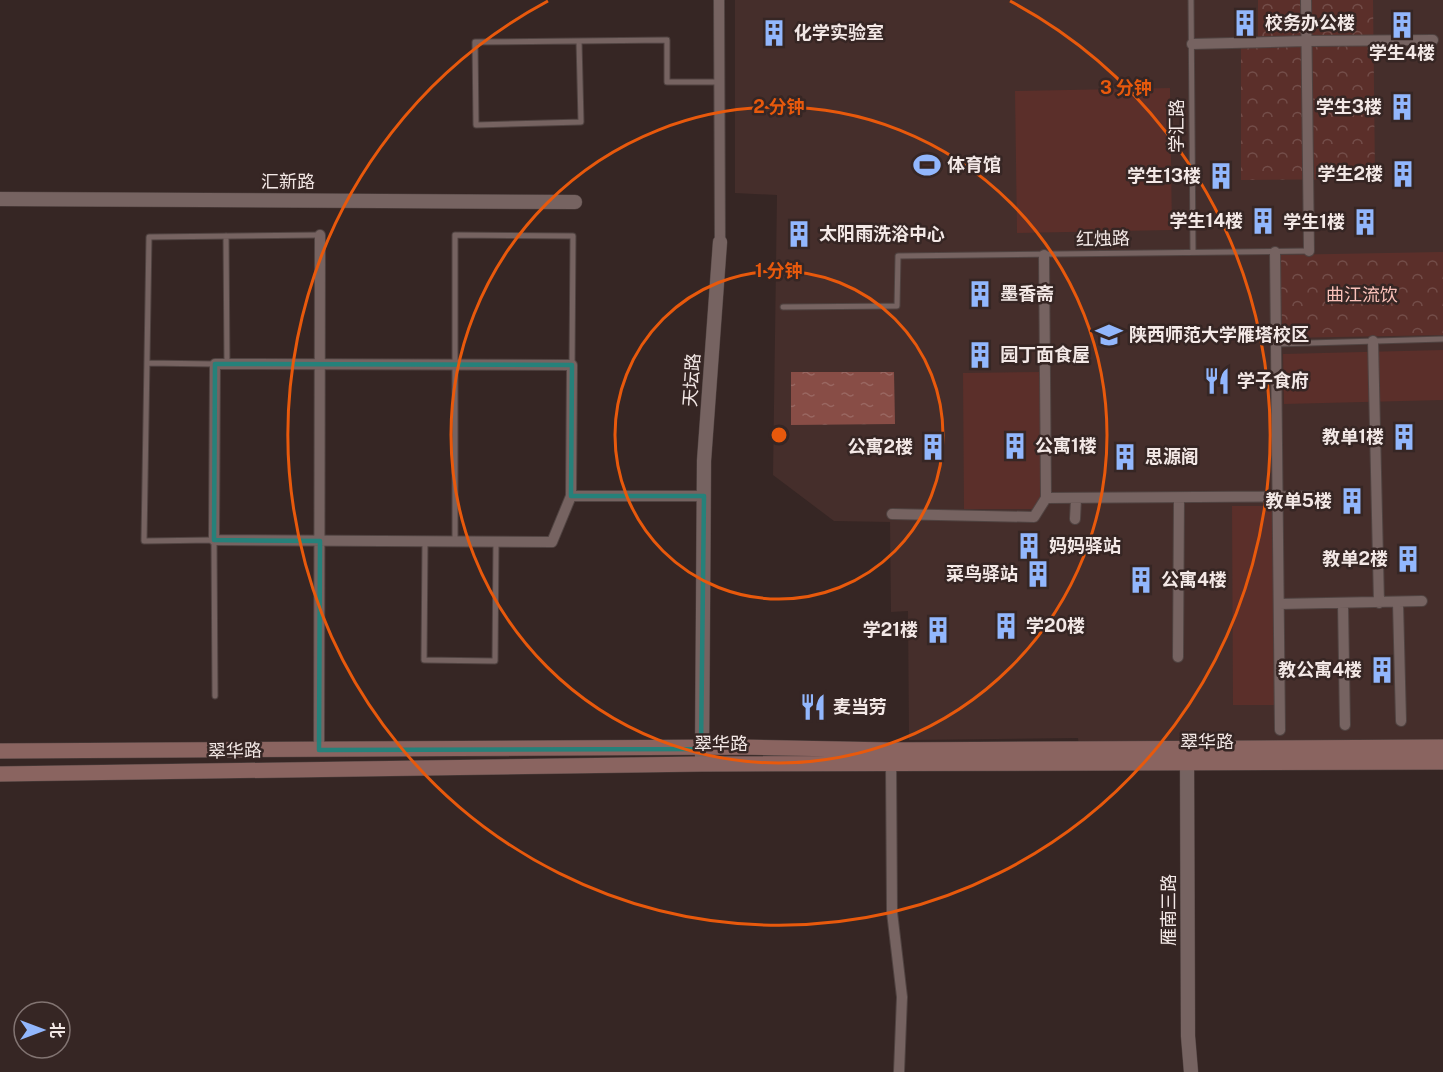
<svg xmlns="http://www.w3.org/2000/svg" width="1443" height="1072" viewBox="0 0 1443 1072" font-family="'Public Sans','Noto Sans SC',sans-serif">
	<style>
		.built { fill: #452e2b }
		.grass { fill: #5b2f2a }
		.park { fill: url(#park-crowns) }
		.water { fill: url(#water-ripples) }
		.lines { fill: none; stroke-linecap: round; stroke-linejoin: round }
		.service-casing { stroke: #504341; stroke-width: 7 }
		.minor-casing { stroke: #504341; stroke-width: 12 }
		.tertiary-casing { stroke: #504341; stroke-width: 15 }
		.secondary-casing { stroke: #504341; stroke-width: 16 }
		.service { stroke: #766361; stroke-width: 5 }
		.minor { stroke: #766361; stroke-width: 10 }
		.tertiary { stroke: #766361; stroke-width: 14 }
		.secondary { stroke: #8a6460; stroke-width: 15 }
		.marked { fill: none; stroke: #26817a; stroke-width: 4.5; stroke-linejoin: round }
		.ring { fill: none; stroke: #e8590c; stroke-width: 3 }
		.labels { text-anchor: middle; stroke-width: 5; stroke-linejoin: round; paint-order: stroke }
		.poi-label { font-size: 18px; font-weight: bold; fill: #f3e8e6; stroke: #362624; text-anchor: start }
		.street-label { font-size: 18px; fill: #f3e8e6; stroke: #362624 }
		.park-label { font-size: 18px; fill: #fac1b9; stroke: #362624 }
		.centre { fill: #e8590c; stroke: #362624; stroke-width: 3 }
		.ring-label { font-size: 18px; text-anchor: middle; font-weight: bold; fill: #e8590c; stroke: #362624; stroke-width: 5; stroke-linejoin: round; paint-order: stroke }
	</style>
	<defs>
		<pattern id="park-crowns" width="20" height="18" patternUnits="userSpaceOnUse" patternTransform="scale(1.5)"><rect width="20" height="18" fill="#5b2f2a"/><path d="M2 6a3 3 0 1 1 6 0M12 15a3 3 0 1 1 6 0" fill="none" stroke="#734d49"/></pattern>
		<pattern id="water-ripples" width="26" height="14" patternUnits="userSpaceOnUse" patternTransform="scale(1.5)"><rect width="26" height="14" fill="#884d46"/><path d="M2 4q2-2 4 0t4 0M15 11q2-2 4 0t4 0" fill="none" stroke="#996761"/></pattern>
	</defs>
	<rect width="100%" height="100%" fill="#362624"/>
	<!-- built -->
	<path class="built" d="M735,0H1443V742L1079,750L1078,738L909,740L908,611L891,612L890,522L834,521L773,475L777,195L735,193Z"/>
	<!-- grass -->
	<path class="grass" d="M1170,88L1172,230L1017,233L1015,91Z
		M1443,350V400L1284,404L1283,354Z
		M1042,372L1041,496L1033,509H964L963,373Z
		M1232,506H1274V705H1233Z"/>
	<!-- park -->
	<path class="park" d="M1258,0H1373L1375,179L1241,180V42H1258Z
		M1443,252V335L1282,338L1280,255Z"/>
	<!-- water -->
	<path class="water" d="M791,372H894L895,424L791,425Z"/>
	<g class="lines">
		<defs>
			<path id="service" d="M1191,0L1193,252
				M579,41L581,122L476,125L475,42L667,40V82H719
				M226,236L227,364
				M783,307L897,306L898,256L1309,251
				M1276,344L1443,339
				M147,363L215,364
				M425,542L424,660L495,661L496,542
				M455,542V235L573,236L572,365
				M215,696L214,540L144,541L149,237L320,235"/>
			<path id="minor" d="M719,0L720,242
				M1306,0L1309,251
				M1192,44L1306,41L1433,40
				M1275,252L1280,730
				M1373,341L1379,603
				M215,364L572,365L571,496L552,542L214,540Z
				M571,496H704
				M1046,498L1326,496
				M892,514L1034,517L1046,498L1044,255
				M1075,519L1076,499
				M1398,603L1401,721
				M1279,604L1422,601
				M1343,604L1345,725
				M1178,657L1179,498
				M319,750L320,235
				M891,764L892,912L902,997L899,1072"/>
			<path id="tertiary" d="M0,199L575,202
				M1187,753L1188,1036L1191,1072
				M702,758L704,461L720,242"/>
			<path id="secondary" d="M0,751L737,747L890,750L1443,747
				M0,774L703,764L1443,762"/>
		</defs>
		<!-- service casing -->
		<use href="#service" class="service-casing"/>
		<!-- minor casing -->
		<use href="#minor" class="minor-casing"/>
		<!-- tertiary casing -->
		<use href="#tertiary" class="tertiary-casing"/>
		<!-- secondary casing -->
		<use href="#secondary" class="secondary-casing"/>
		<!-- service -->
		<use href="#service" class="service"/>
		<!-- minor -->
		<use href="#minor" class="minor"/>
		<!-- tertiary -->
		<use href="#tertiary" class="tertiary"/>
		<!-- secondary -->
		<use href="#secondary" class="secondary"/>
	</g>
	<!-- marked area -->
	<path class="marked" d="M215,364L572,365L571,496H704L701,749L319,750L320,541L214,540Z"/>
	<!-- distance rings -->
	<g class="ring">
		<circle cx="779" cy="435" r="164"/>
		<circle cx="779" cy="435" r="328"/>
		<path d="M1010 1A491 491 0 1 1 548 1"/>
	</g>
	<!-- icons -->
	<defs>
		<symbol id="building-bare" viewBox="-9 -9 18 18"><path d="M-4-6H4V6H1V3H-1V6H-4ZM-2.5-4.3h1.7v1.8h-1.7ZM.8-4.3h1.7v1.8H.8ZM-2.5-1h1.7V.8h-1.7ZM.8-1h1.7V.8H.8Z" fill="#92b7fd" stroke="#362624" stroke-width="2.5" paint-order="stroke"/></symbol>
		<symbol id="stadium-bare" viewBox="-9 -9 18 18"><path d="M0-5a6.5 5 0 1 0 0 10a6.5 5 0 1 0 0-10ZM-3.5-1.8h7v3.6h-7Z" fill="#92b7fd" stroke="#362624" stroke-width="2.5" paint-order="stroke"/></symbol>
		<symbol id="university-bare" viewBox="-9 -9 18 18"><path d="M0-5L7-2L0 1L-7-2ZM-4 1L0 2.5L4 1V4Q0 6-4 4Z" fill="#92b7fd" stroke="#362624" stroke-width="2.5" paint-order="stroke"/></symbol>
		<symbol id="restaurant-bare" viewBox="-9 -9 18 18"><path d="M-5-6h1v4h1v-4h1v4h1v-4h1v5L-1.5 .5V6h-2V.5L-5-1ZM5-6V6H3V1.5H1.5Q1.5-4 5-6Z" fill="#92b7fd" stroke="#362624" stroke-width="2.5" paint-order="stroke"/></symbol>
	</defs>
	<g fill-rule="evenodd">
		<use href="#building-bare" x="1226" y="4" width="38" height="38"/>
		<use href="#building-bare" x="1383" y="6" width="38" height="38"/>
		<use href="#building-bare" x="755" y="14" width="38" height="38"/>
		<use href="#building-bare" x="1383" y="88" width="38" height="38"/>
		<use href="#stadium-bare" x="908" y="146" width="38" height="38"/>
		<use href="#building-bare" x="1384" y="155" width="38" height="38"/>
		<use href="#building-bare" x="1202" y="157" width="38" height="38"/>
		<use href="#building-bare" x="1244" y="202" width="38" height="38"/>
		<use href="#building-bare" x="1346" y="203" width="38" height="38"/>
		<use href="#building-bare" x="780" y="215" width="38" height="38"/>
		<use href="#building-bare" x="961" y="275" width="38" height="38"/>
		<use href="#university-bare" x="1090" y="316" width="38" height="38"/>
		<use href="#building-bare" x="961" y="336" width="38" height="38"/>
		<use href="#restaurant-bare" x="1198" y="362" width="38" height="38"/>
		<use href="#building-bare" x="1385" y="418" width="38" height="38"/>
		<use href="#building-bare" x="996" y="427" width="38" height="38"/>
		<use href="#building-bare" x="914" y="428" width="38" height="38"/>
		<use href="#building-bare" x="1106" y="438" width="38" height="38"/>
		<use href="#building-bare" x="1333" y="482" width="38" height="38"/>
		<use href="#building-bare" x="1010" y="527" width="38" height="38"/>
		<use href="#building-bare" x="1389" y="540" width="38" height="38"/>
		<use href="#building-bare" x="1019" y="555" width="38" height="38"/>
		<use href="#building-bare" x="1122" y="561" width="38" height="38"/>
		<use href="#building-bare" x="987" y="607" width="38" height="38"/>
		<use href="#building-bare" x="919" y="611" width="38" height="38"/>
		<use href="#building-bare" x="1363" y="651" width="38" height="38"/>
		<use href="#restaurant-bare" x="794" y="688" width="38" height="38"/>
	</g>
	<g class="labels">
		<!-- poi labels -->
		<g class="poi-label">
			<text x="1265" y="29">校务办公楼</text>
			<text x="794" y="39">化学实验室</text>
			<text x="1402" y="59" text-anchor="middle">学生4楼</text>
			<text x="1382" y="113" text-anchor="end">学生3楼</text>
			<text x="947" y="171">体育馆</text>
			<text x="1383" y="180" text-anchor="end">学生2楼</text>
			<text x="1201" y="182" text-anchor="end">学生13楼</text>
			<text x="1243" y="227" text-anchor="end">学生14楼</text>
			<text x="1345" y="228" text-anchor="end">学生1楼</text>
			<text x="819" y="240">太阳雨洗浴中心</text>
			<text x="1000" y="300">墨香斋</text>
			<text x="1129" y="341">陕西师范大学雁塔校区</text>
			<text x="1000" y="361">园丁面食屋</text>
			<text x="1237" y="387">学子食府</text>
			<text x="1384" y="443" text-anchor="end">教单1楼</text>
			<text x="1035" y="452">公寓1楼</text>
			<text x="913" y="453" text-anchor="end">公寓2楼</text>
			<text x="1145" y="463">思源阁</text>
			<text x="1332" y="507" text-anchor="end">教单5楼</text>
			<text x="1049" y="552">妈妈驿站</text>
			<text x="1388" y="565" text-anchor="end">教单2楼</text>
			<text x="1018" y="580" text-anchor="end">菜鸟驿站</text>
			<text x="1161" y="586">公寓4楼</text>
			<text x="1026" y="632">学20楼</text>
			<text x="918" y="636" text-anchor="end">学21楼</text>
			<text x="1362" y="676" text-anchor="end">教公寓4楼</text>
			<text x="833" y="713">麦当劳</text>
		</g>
		<!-- street labels -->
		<g class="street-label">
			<text transform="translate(1177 126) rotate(-90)" y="6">学汇路</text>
			<text x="288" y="188">汇新路</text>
			<text transform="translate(1103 239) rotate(-1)" y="6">红烛路</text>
			<text transform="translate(692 380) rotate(-86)" y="6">天坛路</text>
			<text x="1207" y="748">翠华路</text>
			<text x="721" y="750">翠华路</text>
			<text transform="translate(235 751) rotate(-1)" y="6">翠华路</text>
			<text transform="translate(1169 910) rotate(-90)" y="6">雁南三路</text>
		</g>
		<!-- park labels -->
		<g class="park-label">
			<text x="1362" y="301">曲江流饮</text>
		</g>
	</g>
	<circle cx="779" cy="435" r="9" class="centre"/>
	<g class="ring-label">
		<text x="1126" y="94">3 分钟</text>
		<text x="779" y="113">2 分钟</text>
		<text x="779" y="277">1 分钟</text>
	</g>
	<!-- north arrow -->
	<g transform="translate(42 1030) rotate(90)"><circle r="28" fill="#362624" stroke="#827472" stroke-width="1.5"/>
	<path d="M0-4.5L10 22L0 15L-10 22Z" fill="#92b7fd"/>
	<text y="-9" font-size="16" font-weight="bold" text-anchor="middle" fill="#f3e8e6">北</text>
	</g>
</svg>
